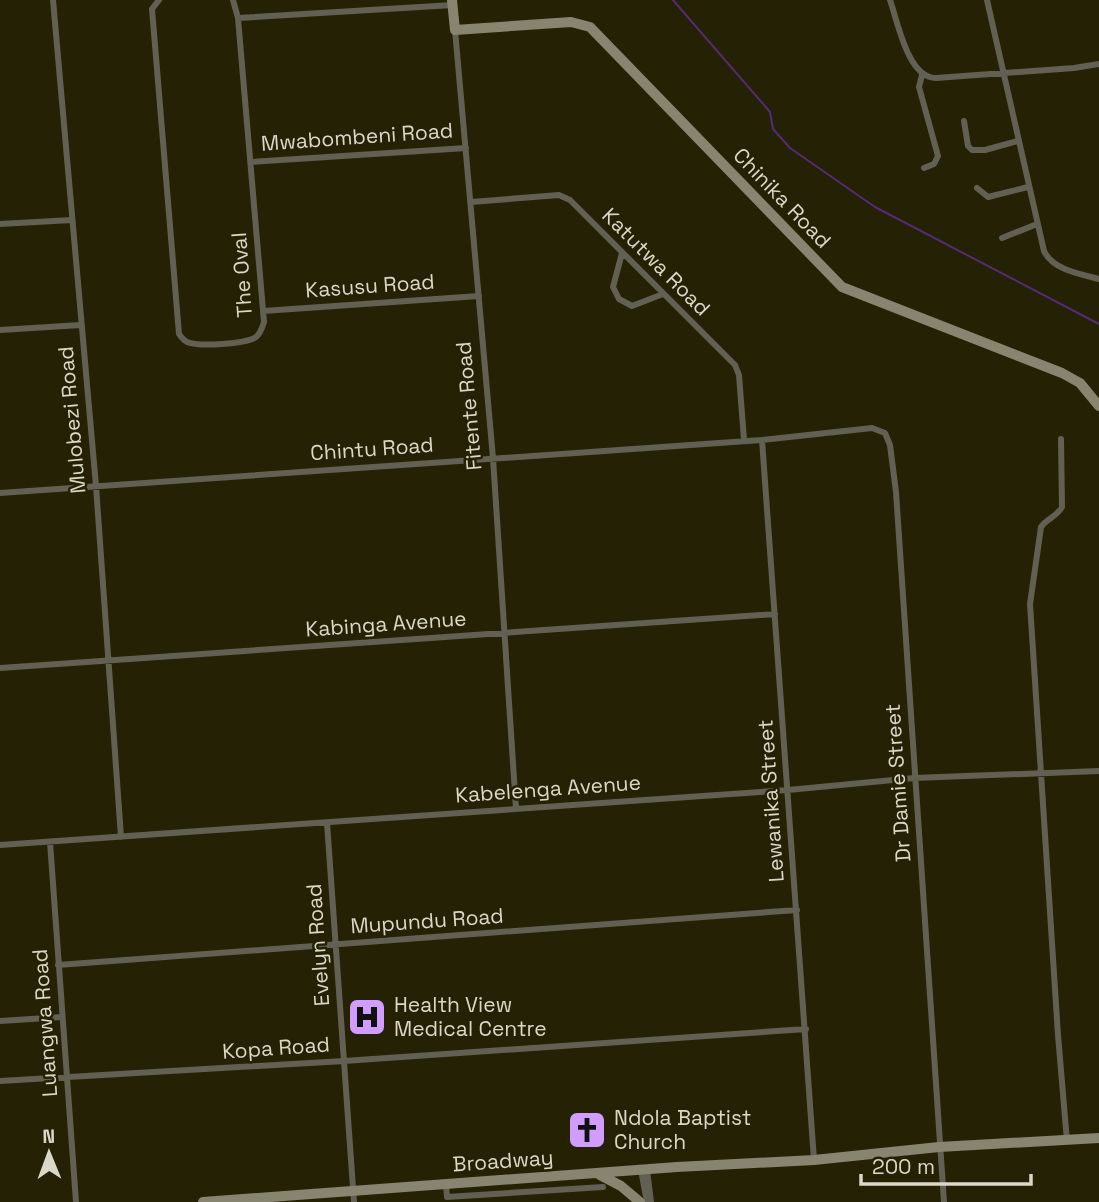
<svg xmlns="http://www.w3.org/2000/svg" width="1099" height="1202" viewBox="0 0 1099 1202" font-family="'Space Grotesk',sans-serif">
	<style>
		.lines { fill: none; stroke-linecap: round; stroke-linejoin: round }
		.stream { stroke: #552b76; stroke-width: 2 }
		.minor { stroke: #616053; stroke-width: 6 }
		.secondary { stroke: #878470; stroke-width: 10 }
		.labels { text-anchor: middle; stroke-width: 5; stroke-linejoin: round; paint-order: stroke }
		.street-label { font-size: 21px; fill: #dad9c8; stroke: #242104 }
		.poi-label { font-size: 21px; fill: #dad9c8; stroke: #242104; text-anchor: start }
	</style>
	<rect width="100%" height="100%" fill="#242104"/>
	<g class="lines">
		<!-- stream -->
		<path class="stream" d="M673,0L770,112L773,129L790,148L875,207L1099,324"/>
		<!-- minor -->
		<path class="minor" d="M53,0L96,486L121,837
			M159,0L152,9L179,334C183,339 182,339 187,342C199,347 246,344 256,337C261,333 262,328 264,322L238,18L233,0
			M890,0C898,23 908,78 936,78L1074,68L1099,64
			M987,0L1044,251C1053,270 1080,274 1099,279
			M238,18L453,5
			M455,30L493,458L516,809
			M922,75L919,87L938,156L934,164L924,168
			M964,121L968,146L972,150H985L1018,141
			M251,162L466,148
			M977,188L988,197L1028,187
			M471,202L559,195L570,200L735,365L739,375L744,440
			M0,224L72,220
			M1002,238L1037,224
			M622,253L613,287L619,299L632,306L663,294
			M263,311L479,296
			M0,330L81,325
			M1061,439L1062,507C1057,517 1047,518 1041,527L1030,604L1058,1035L1067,1141
			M762,440L814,1160
			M0,493L762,440L872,428L885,433L890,445L896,492L944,1202
			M0,668L775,614
			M327,823L354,1202
			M50,842L76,1202
			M0,845L788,790L914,778L1099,771
			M58,965L797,910
			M0,1021L62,1017
			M0,1081L344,1061L806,1029
			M641,1170L647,1202
			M647,1170L651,1202
			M446,1185L447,1197L603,1187"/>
		<!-- secondary -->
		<path class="secondary" d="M452,0L455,30L571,22L590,27L842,287L1062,373L1080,383L1099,406
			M600,1175L621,1186L640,1202
			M203,1202L677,1167L814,1160L939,1147L1099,1138"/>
	</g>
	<!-- icons -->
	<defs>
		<symbol id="hospital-square" viewBox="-11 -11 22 22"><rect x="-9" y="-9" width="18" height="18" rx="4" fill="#d09dff" stroke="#242104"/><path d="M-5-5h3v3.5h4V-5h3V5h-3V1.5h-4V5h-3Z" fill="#111"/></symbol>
		<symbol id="church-square" viewBox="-11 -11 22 22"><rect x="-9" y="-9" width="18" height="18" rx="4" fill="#d09dff" stroke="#242104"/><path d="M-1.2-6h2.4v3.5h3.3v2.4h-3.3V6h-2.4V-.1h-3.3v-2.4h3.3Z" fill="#111"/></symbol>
	</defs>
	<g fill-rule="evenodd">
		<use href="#hospital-square" x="345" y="995" width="44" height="44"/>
		<use href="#church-square" x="565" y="1108" width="44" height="44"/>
	</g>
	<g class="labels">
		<!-- street labels -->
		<g class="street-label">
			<text transform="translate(357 137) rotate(-4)" y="7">Mwabombeni Road</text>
			<text transform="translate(782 198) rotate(46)" y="7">Chinika Road</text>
			<text transform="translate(656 262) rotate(45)" y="7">Katutwa Road</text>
			<text transform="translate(242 275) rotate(-94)" y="7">The Oval</text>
			<text transform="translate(370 286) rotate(-4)" y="7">Kasusu Road</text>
			<text transform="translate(469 406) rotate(-95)" y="7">Fitente Road</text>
			<text transform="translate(72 420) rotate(-95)" y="7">Mulobezi Road</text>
			<text transform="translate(372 449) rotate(-4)" y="7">Chintu Road</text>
			<text transform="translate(386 624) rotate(-4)" y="7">Kabinga Avenue</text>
			<text transform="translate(898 783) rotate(-94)" y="7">Dr Damie Street</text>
			<text transform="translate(548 789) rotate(-4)" y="7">Kabelenga Avenue</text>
			<text transform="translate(771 801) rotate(-94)" y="7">Lewanika Street</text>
			<text transform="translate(427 921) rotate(-4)" y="7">Mupundu Road</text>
			<text transform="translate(318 945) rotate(-94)" y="7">Evelyn Road</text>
			<text transform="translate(45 1023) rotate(-94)" y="7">Luangwa Road</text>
			<text transform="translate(276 1048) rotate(-4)" y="7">Kopa Road</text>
			<text transform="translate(503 1161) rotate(-4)" y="7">Broadway</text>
		</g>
		<!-- poi labels -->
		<g class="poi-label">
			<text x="394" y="1012">Health View<tspan x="394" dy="24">Medical Centre</tspan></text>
			<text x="614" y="1125">Ndola Baptist<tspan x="614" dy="24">Church</tspan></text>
		</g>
	</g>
	<!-- north arrow -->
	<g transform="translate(49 1153) rotate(359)" stroke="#242104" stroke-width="5" paint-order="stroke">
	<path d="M0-5L12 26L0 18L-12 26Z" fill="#dad9c8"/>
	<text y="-10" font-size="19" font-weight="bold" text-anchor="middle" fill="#dad9c8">N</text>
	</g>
	<!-- scale -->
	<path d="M861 1174v10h170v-10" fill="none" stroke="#dad9c8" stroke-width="3.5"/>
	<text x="872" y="1174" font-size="21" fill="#dad9c8" stroke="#242104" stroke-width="5" paint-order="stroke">200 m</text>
</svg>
